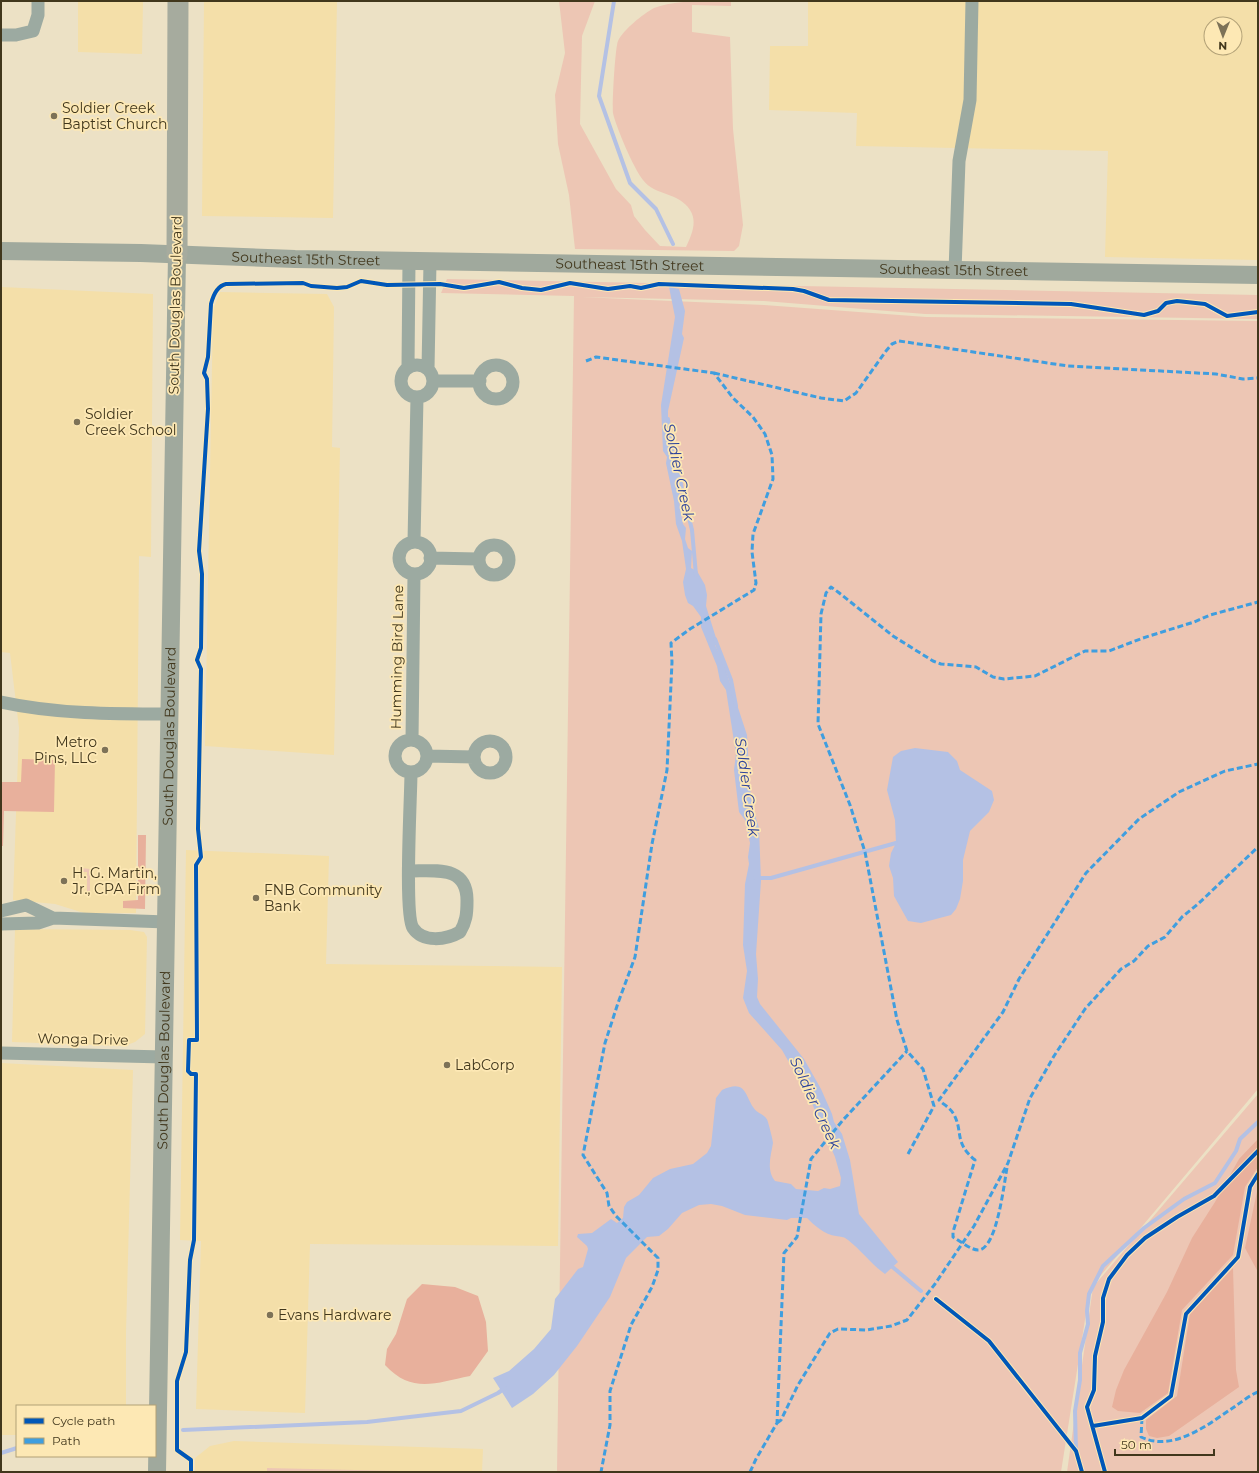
<svg xmlns="http://www.w3.org/2000/svg" width="1259" height="1473" viewBox="0 0 1259 1473" font-family="Montserrat,sans-serif">
	<style>
		.built { fill: #f4dfa9; fill-rule: evenodd }
		.green { fill: #edc6b4 }
		.forest { fill: #e8b09c }
		.water { fill: #b4c1e4 }
		.lines { fill: none; stroke-linecap: round; stroke-linejoin: round }
		.stream { stroke: #b4c1e4; stroke-width: 4 }
		.street { stroke: #9caaa1; stroke-width: 13 }
		.secondary { stroke: #a0a99d; stroke-width: 18 }
		.primary { stroke: #a6ab9e; stroke-width: 21 }
		.quiet { stroke: #3f9edf; stroke-width: 3; stroke-dasharray: 6 3; stroke-linecap: butt }
		.cycleway-casing { stroke: #fde8b4; stroke-width: 6 }
		.cycleway { stroke: #0057b8; stroke-width: 4 }
		.poi-dot { fill: #7d7257; stroke: #fde8b4; stroke-width: 1.5 }
		.labels { text-anchor: middle; stroke-width: 3.5; stroke-linejoin: round; paint-order: stroke }
		.poi-label { font-size: 14px; fill: #41371c; stroke: #fde8b4; text-anchor: start }
		.street-label { font-size: 14px; fill: #41371c; stroke: #fde8b4 }
		.water-label { font-size: 15px; font-style: italic; fill: #2c429b; stroke: #fde8b4 }
	</style>
	<rect width="100%" height="100%" fill="#ece1c5"/>
	<!-- built -->
	<path class="built" d="M78,1H143L142,54L78,52Z
		M204,1H337L333,218L202,216Z
		M808,1H1258V260L1105,257L1108,151L856,146L857,113L769,110L770,46H808ZM1211,24H1235V48H1211Z
		M1,287L153,294L151,557L139,556L136,913H84L55,904L13,900L19,728L10,653L1,652Z
		M220,292L327,294L334,307L332,447L340,448L334,755L205,746L213,310Z
		M186,850L329,856L326,964L562,967L558,1246L310,1244L305,1413L196,1409L201,1241L180,1240Z
		M15,929L130,930L144,932L147,937L145,1034L135,1042L124,1046L12,1042Z
		M1,1063L133,1070L126,1332V1406H17V1435H1Z
		M234,1441L483,1449L482,1472H195V1458L210,1446Z"/>
	<!-- green -->
	<path class="green" d="M559,1H595L582,36L580,124L616,189L631,205L634,216L645,230L660,246L686,247C691,236 698,222 690,210C679,192 655,196 643,180C634,169 616,127 613,113C612,105 615,48 618,41C623,30 643,14 654,8C673,0 709,1 731,1V6L692,5V32L730,37L733,129L743,225L739,246L734,251L575,249L569,195L558,144L555,95L565,53Z
		M447,279L1258,295V319L925,314L764,301L581,297L764,305L926,317L1258,321V1089L1090,1288L1061,1472H557L574,296L441,293Z
		M81,868L90,869V894H87V872H81Z
		M1258,1094V1472H1067L1093,1287Z
		M267,1468L399,1471V1472H267Z"/>
	<!-- forest -->
	<path class="forest" d="M22,759L55,760L54,812L4,811L3,846H1V782H21Z
		M138,835H146L145,909L123,908V901L138,900Z
		M1258,1139V1167L1245,1187L1233,1255L1182,1310L1168,1393L1140,1413L1118,1411L1112,1407L1116,1390L1124,1370L1167,1292L1192,1238L1215,1202L1239,1159Z
		M1258,1187V1272L1245,1248Z
		M1233,1268L1236,1370L1239,1387L1169,1436L1157,1438L1149,1436L1146,1429V1420L1177,1396L1190,1314Z
		M422,1284L455,1287L478,1296L486,1322L488,1351L470,1376C435,1383 412,1394 385,1365L387,1349L396,1334L407,1299Z"/>
	<!-- water -->
	<path class="water" d="M669,287L679,289L685,311L682,334L684,338L668,411V434L671,436L672,459L675,472L679,475L683,483L679,495L680,509L683,524L686,528L685,539L688,548L692,551L691,568L697,571L705,585L707,595L706,606L717,641L715,645L723,662L747,735L750,788L753,809L759,828L761,881L756,954L758,979L757,997L760,1004L804,1059L821,1089L832,1114L834,1122L842,1134L850,1160L859,1214L898,1262L885,1274C871,1264 861,1250 848,1240C843,1236 841,1237 836,1236C825,1235 814,1225 807,1218H791L787,1220L745,1215L722,1206L711,1204L699,1205L682,1213L668,1229L659,1236L647,1237L626,1258L610,1297L577,1346L554,1375L533,1394L512,1408L493,1378L509,1371L534,1349L551,1329L555,1299L578,1269L583,1267L588,1249L587,1246L577,1237L578,1234L592,1233L611,1219L617,1223L623,1218L624,1207L627,1202L639,1195L653,1178L670,1169L693,1164L707,1153L711,1146L716,1098L722,1090C745,1079 745,1094 753,1107C757,1114 766,1114 768,1122C769,1126 773,1140 773,1143C771,1155 766,1170 775,1181L791,1184L796,1189L818,1191L824,1188L830,1189L840,1186L841,1178L835,1157L811,1101L782,1050L749,1013L743,998L747,971L743,945L745,884L749,864L748,857L750,843L745,820L739,812L734,770L736,754L726,690L720,681L717,666L701,627V617L693,606L688,603L685,595L683,582L686,569L682,541L676,524L674,501L666,463L667,457L663,451L661,405L675,317Z
		M915,748L948,752L957,761L960,770L992,791L994,800L989,812L970,831L963,860V881L960,899L956,909L951,915L921,923L908,921L894,896L893,878L889,866L891,853L896,843L895,820L887,790L893,757L901,751Z"/>
	<g class="lines">
		<!-- stream -->
		<path class="stream" d="M614,1L599,96L630,183L656,209L673,244
			M668,419L670,440
			M671,446L679,479
			M681,485L692,530L696,575
			M715,639L731,680L736,706
			M755,878H771L896,843
			M889,1264L921,1291
			M936,1299L989,1341L1076,1451L1082,1472
			M183,1430L367,1422L461,1411L498,1393L505,1388
			M1076,1451L1075,1411L1080,1380V1353L1088,1324L1087,1311L1089,1294L1103,1266L1144,1228L1184,1199L1215,1183L1236,1151L1240,1139L1258,1122
			M1,1453L17,1448"/>
		<!-- street -->
		<path class="street" d="M1,35H16L33,31L38,15V1
			M955,271L959,161L970,100L972,1
			M401 381a16 16 0 1 1 32 0a16 16 0 1 1-32 0Z
			M479 382a17 17 0 1 1 34 0a17 17 0 1 1-34 0Z
			M408,367L409,261
			M428,369L430,262
			M433,381H480
			M414,542L417,397
			M399 558a16 16 0 1 1 32 0a16 16 0 1 1-32 0Z
			M479 560a15 15 0 1 1 30 0a15 15 0 1 1-30 0Z
			M430,558L478,559
			M1,702C56,714 113,714 169,714
			M412,740L414,574
			M395 756a16 16 0 1 1 32 0a16 16 0 1 1-32 0Z
			M474 757a16 16 0 1 1 32 0a16 16 0 1 1-32 0Z
			M427,756L474,757
			M409,871C436,871 468,865 467,902C467,914 466,922 460,932C446,940 423,943 413,928C404,915 411,796 411,772
			M1,911L26,905L53,918L167,922
			M1,924L38,923L53,918
			M1,1053L164,1057"/>
		<!-- secondary -->
		<g class="secondary">
			<path id="s1" d="M1,251L141,253L295,259L1258,275"/>
			<path id="s2" d="M157,1472L177,255"/>
		</g>
		<!-- primary -->
		<path class="primary" d="M177,255L178,1"/>
		<!-- quiet -->
		<path class="quiet" d="M586,361L596,357L714,373L733,398L753,417L765,434L772,455L773,479L753,534L752,552L756,583L754,590L690,629L671,643L672,662L667,770L652,844L635,957L618,1003L605,1043L583,1155L607,1193L609,1206L616,1216L658,1258V1270L652,1287L631,1325L610,1391V1425L601,1472
			M714,373L821,398L844,401L856,393L886,351L892,344L899,341L1068,366L1216,374L1243,379L1258,378
			M908,1154L934,1106L923,1069L907,1051L897,1020L865,852L850,805L818,724L821,614L826,593L831,587L838,592L893,636L933,661L941,664L976,667L993,677L1004,679L1035,676L1085,651H1109L1143,638L1194,622L1210,615L1258,602
			M1007,1168C1004,1183 997,1250 978,1250C971,1250 960,1241 953,1237V1232L975,1160C953,1142 964,1131 953,1113C950,1108 943,1104 939,1100L1003,1012L1019,979L1086,873L1139,819L1179,792L1225,771L1258,764
			M1142,1418L1141,1437C1174,1453 1210,1423 1237,1405C1243,1401 1250,1395 1258,1392
			M777,1423L781,1420L798,1385L830,1333L838,1329L867,1330L891,1326L907,1320L935,1284L974,1226L1008,1163L1030,1098L1054,1056L1085,1009L1121,969L1134,961L1148,946L1165,937L1182,917L1198,904L1258,847
			M750,1472L756,1459L777,1423L784,1253L797,1237L811,1159L843,1120L907,1051"/>
		<defs>
			<path id="cycleway" d="M936,1299L989,1341L1076,1451L1082,1472
				M1093,1426L1142,1418L1171,1396L1186,1314L1238,1257L1250,1187L1258,1174
				M191,1472V1460L177,1450V1381L186,1352L190,1260L194,1240L196,1074H191L188,1071L189,1040H197L196,865L201,857L198,829L201,669L197,660L201,648L202,574L199,551L208,409L207,379L204,373L208,357L211,304C213,296 217,286 226,284L303,283L311,286L337,288L347,287L361,281L387,285L440,284L464,288L499,282L522,288L541,290L570,283L608,289L630,286L641,288L659,284L793,289L804,291L829,300L1071,304L1144,315L1158,311L1166,303L1177,301L1205,304L1227,316L1258,312
				M1105,1472L1087,1407L1094,1390L1095,1356L1103,1322V1298L1109,1279L1127,1255L1145,1238L1177,1217L1214,1196L1258,1151"/>
		</defs>
		<!-- cycleway casing -->
		<use href="#cycleway" class="cycleway-casing"/>
		<!-- cycleway -->
		<use href="#cycleway" class="cycleway"/>
	</g>
	<!-- markers -->
	<g class="poi-dot">
		<circle cx="54" cy="116" r="4"/>
		<circle cx="77" cy="422" r="4"/>
		<circle cx="105" cy="750" r="4"/>
		<circle cx="64" cy="881" r="4"/>
		<circle cx="256" cy="898" r="4"/>
		<circle cx="447" cy="1065" r="4"/>
		<circle cx="270" cy="1315" r="4"/>
	</g>
	<g class="labels">
		<!-- poi labels -->
		<g class="poi-label">
			<text x="62" y="113">Soldier Creek<tspan x="62" dy="16">Baptist Church</tspan></text>
			<text x="85" y="419">Soldier<tspan x="85" dy="16">Creek School</tspan></text>
			<text x="97" y="747" text-anchor="end">Metro<tspan x="97" dy="16">Pins, LLC</tspan></text>
			<text x="72" y="878">H. G. Martin,<tspan x="72" dy="16">Jr., CPA Firm</tspan></text>
			<text x="264" y="895">FNB Community<tspan x="264" dy="16">Bank</tspan></text>
			<text x="455" y="1070">LabCorp</text>
			<text x="278" y="1320">Evans Hardware</text>
		</g>
		<!-- street labels -->
		<g class="street-label">
			<text dy="5" stroke="none"><textPath href="#s1" startOffset="305">Southeast 15th Street</textPath></text>
			<text dy="5" stroke="none"><textPath href="#s1" startOffset="629">Southeast 15th Street</textPath></text>
			<text dy="5" stroke="none"><textPath href="#s1" startOffset="953">Southeast 15th Street</textPath></text>
			<text transform="translate(175 305) rotate(-89)" y="5">South Douglas Boulevard</text>
			<text transform="translate(397 657) rotate(-89)" y="5">Humming Bird Lane</text>
			<text dy="5" stroke="none"><textPath href="#s2" startOffset="736">South Douglas Boulevard</textPath></text>
			<text transform="translate(83 1039) rotate(1)" y="5">Wonga Drive</text>
			<text dy="5" stroke="none"><textPath href="#s2" startOffset="412">South Douglas Boulevard</textPath></text>
		</g>
		<!-- water labels -->
		<g class="water-label">
			<text transform="translate(679 472) rotate(78)" y="5">Soldier Creek</text>
			<text transform="translate(747 787) rotate(82)" y="5">Soldier Creek</text>
			<text transform="translate(815 1103) rotate(65)" y="5">Soldier Creek</text>
		</g>
	</g>
	<!-- border -->
	<rect width="1259" height="1473" fill="none" stroke="#41371c" stroke-width="4"/>
	<!-- legend -->
	<rect x="16" y="1405" width="140" height="52" fill="#fde8b4" stroke="#b2a177"/>
	<rect x="24" y="1418" width="20" height="6" fill="#0057b8" stroke="#b2a177"/>
	<text x="52" y="1425" font-size="12" fill="#41371c">Cycle path</text>
	<rect x="24" y="1438" width="20" height="6" fill="#3f9edf" stroke="#b2a177"/>
	<text x="52" y="1445" font-size="12" fill="#41371c">Path</text>
	<!-- north arrow -->
	<g transform="translate(1223 36) rotate(181)"><circle r="19" fill="#fde8b4" stroke="#b2a177"/>
	<path d="M0-3L7 15L0 10L-7 15Z" fill="#7d7257"/>
	<text y="-6" font-size="11" font-weight="bold" text-anchor="middle" fill="#41371c">N</text>
	</g>
	<!-- scale -->
	<path d="M1115 1449v6h99v-6" fill="none" stroke="#41371c" stroke-width="2"/>
	<text x="1121" y="1449" font-size="12" fill="#41371c" stroke="#fde8b4" stroke-width="3" paint-order="stroke">50 m</text>
</svg>
